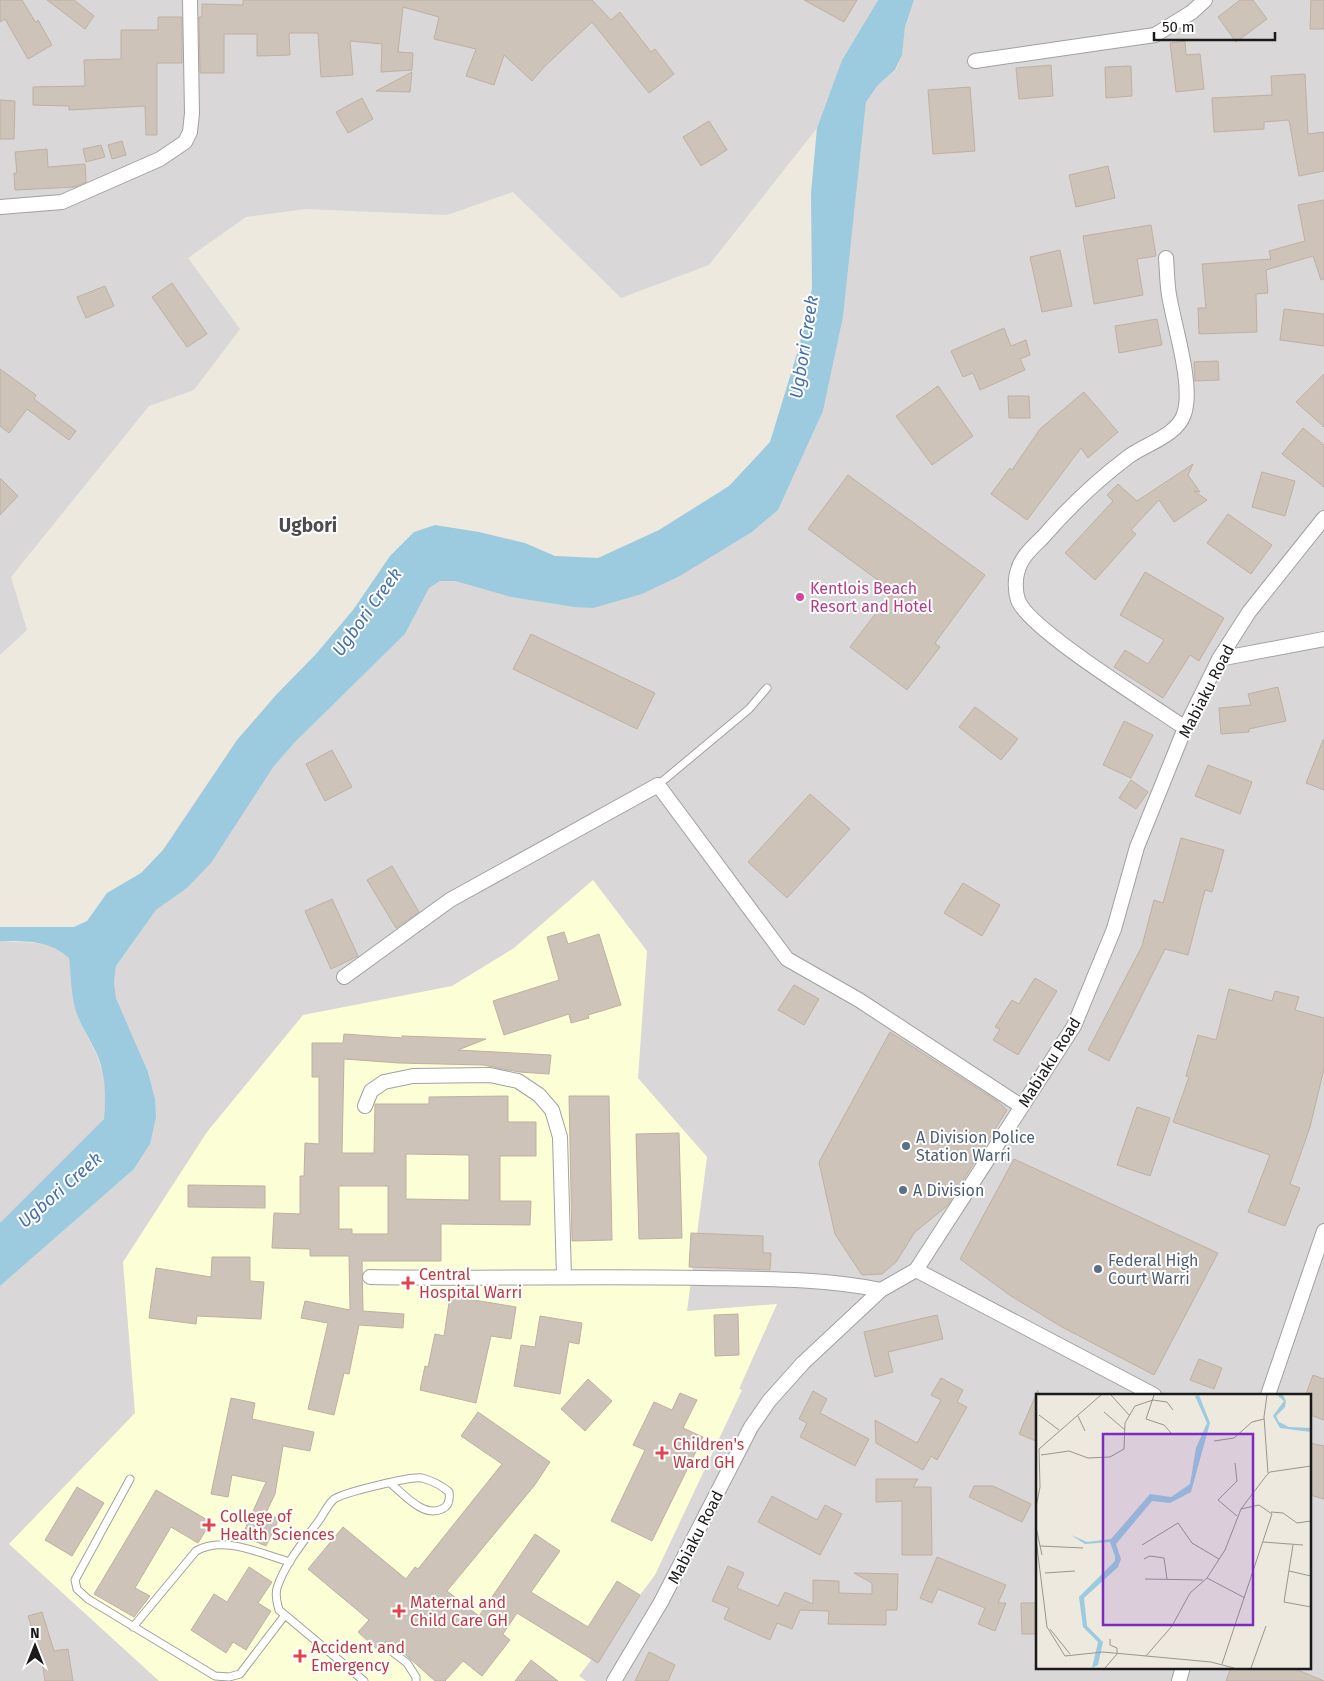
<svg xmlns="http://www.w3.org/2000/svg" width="1324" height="1681" viewBox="0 0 1324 1681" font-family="'Fira Sans',sans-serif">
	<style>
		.residential { fill: #d9d7d7; fill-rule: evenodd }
		.education { fill: #fcffd6 }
		.water { fill: #9ccade }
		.building { fill: #cdc3b8; stroke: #bfb0a1; fill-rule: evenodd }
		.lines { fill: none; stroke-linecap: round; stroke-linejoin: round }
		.service-casing { stroke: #a1a1a1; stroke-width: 9 }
		.minor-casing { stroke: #a1a1a1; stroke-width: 16 }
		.service { stroke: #fff; stroke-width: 7 }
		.minor { stroke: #fff; stroke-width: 14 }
		.hotel-dot { fill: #d1479c; stroke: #fff; stroke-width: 2 }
		.service-dot { fill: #5c6f8a; stroke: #fff; stroke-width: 2 }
		.health-dot { fill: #e0444e; stroke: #fff; stroke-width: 2 }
		.labels { text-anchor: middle; stroke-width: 4; stroke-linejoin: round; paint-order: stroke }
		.hotel-label { font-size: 16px; fill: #b23c85; stroke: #fff; text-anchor: start }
		.street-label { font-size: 16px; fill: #1a1a1a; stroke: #fff }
		.service-label { font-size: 16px; fill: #4e5e75; stroke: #fff; text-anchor: start }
		.health-label { font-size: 16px; fill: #be3a42; stroke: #fff; text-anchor: start }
		.water-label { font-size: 18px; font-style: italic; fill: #4471ad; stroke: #fff }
		.quarter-label { font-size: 19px; font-weight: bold; fill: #4d4d4d; stroke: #fff }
		.inset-road { fill: none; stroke: #999690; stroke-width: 1 }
		.view { fill: #7b2cbf; fill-opacity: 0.15; stroke: #7b2cbf; stroke-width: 2.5 }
		.inset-edge { fill: none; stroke: #1a1a1a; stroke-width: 2.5 }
	</style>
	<rect width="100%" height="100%" fill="#ede9df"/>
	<!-- residential -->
	<path class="residential" d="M0,0H878L842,60L817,128L709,265L621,298L513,192L447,215L305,209L246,217L188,258L240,329L194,390L149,406L11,577L27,630L0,655Z
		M914,0H1324V1681H0V1286L134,1169L150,1144L155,1099L148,1072L116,998L114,982L116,966L156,910L187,888L211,863L274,766L295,742L405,634L429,587L440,581H455L511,597L574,607L642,594L680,576L752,532L778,510L823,411L843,317L866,102L878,85L896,70L902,55L905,27ZM1038,1395H1310V1667H1038Z
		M0,941L49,944L60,949L69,958L75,1007L84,1030L97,1055L104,1076L106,1097L104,1119L85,1141L0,1223Z"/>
	<!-- education -->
	<path class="education" d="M593,880L647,951L638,1078L707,1157L687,1311L777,1304L739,1389L742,1390L655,1575L579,1676L586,1681H159L9,1544L135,1413L123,1262L207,1132L303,1015L452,986L514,948Z"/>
	<!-- water -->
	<path class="water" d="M878,0H914L905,27L902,55L895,70L878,85L866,102L843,317L823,411L778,510L752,532L680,576L642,594L593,608L574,607L511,597L455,581H440L429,588L405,634L295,742L274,766L211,863L187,888L156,910L116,966L114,982L116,998L148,1072L155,1099L156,1117L150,1144L134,1169L0,1286V1223L104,1119C106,1097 106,1075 97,1054C90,1039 80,1025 75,1008C71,993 71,974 69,958C50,940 25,941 0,941V927H74L87,921L107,893L141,873L163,850L237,740L276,695L316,654L353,610L390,556L414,532L435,525L479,532L525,543L555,556L598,558L659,530L729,486L770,442L799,347L812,289L811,193L817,128L842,60Z"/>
	<!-- building -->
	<path class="building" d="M0,0H22L36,23L38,20L52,45L28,59L5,19L0,22Z
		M47,0H74L94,16L85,29Z
		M243,0H592L611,20L620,12L651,52L655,49L674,74L649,93L592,22L544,67L532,81L504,55L494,85L466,76L476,49L434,39L439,17L403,7L398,52L413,53L412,70L381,72L382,44L350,41L353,75L321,77L318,33H289L290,55L257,56V34H224V73H200L199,17H202V4L243,5Z
		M804,0H857L844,22Z
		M1240,0H1253L1267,19L1236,42L1218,17Z
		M1311,0H1324V29H1310Z
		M158,17H182V63H157V135H146L145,106L69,110V106L33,105V87L85,86L84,60L121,59V30H158Z
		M1185,41L1186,55L1200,54L1204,89L1176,92L1170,43Z
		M1051,65L1053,96L1019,99L1016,68Z
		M1131,66L1132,96L1106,98L1105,67Z
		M412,72L410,92L376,91Z
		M1305,74L1308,134L1324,132V171L1299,176L1289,120L1264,122V129L1214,132L1212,98L1272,95L1271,76Z
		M970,87L975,151L933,154L928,90Z
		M362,98L373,119L348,133L336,112Z
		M0,100L15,101L14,139H0Z
		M709,121L727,150L701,166L683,137Z
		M122,141L126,155L112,159L108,145Z
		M101,145L105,157L86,162L83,149Z
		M47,149L48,167L85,164L86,182L75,187L15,190L14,173H17L15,152Z
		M1108,166L1115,198L1076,207L1069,175Z
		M1324,200V279L1321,280L1313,256L1266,270L1268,293L1256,294L1257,332L1199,334L1198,308H1206L1202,264L1271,259L1269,251L1305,241L1298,205Z
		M1151,225L1156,256L1137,259L1143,295L1094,304L1083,236Z
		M1060,250L1072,306L1042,312L1030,257Z
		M172,283L207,334L187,347L152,297Z
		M105,286L114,306L86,318L77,297Z
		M1284,309L1324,314V346L1280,340Z
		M1157,319L1162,345L1119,353L1115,326Z
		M1004,328L1011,346L1026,340L1030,355L1020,359L1025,370L980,390L973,373L963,377L951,351Z
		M1218,361L1219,380L1195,381L1194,362Z
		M0,369L36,395L34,399L76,431L69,440L27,409L9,433L0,426Z
		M1324,374V427L1296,402Z
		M938,386L973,436L932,465L896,416Z
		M1084,392L1118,432L1088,458L1081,448L1027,520L991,494L1010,468L1012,470L1040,429Z
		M1008,396H1029L1030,418H1009Z
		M1303,428L1324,445V487L1282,454Z
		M1193,464L1188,475L1200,492L1194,491L1207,500L1174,522L1159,500L1131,530L1136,534L1095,580L1065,553L1113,501L1107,495L1118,484L1137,501Z
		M1262,472L1295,481L1285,516L1252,507Z
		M848,475L985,575L935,643L940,647L907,690L850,647L893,591L808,529Z
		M0,478L18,496L0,515Z
		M1228,514L1272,545L1251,574L1207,543Z
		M1145,572L1224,618L1199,661L1190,655L1163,698L1114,667L1125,650L1148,664L1164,640L1120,615Z
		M531,634L655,693L637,729L513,669Z
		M1278,687L1286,721L1249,729V732L1221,734L1219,708L1251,705L1248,694Z
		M975,707L1018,739L1001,760L959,727Z
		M1124,721L1153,735L1131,778L1103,765Z
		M1323,740H1324V790L1306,783Z
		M332,750L352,787L325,801L306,764Z
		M1208,765L1252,782L1240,814L1195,796Z
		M1131,780L1148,792L1136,809L1119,798Z
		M810,794L850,829L787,898L748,862Z
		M1181,838L1224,850L1212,892L1205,890L1188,955L1165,949L1109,1061L1088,1050L1142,946L1154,900L1163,903Z
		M392,866L419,912L396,928L367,880Z
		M963,883L1000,905L982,936L944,913Z
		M332,899L358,956L331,969L305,911Z
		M564,932L568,944L599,934L621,1005L588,1015L589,1018L571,1023L569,1014L504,1035L493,1001L559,980L547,937Z
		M1035,978L1057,991L1018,1055L993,1040L1000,1029L995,1027L1012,1000L1019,1004Z
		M794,985L819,999L804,1025L778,1010Z
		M1229,989L1272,1001L1275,991L1299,997L1295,1010L1324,1018V1069L1310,1127L1290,1184L1300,1188L1285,1226L1248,1212L1270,1155L1173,1122L1189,1077L1186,1076L1198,1035L1216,1040Z
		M890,1032L997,1101L1007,1110L947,1206L915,1232L896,1262L882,1274L862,1275L835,1234L819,1162Z
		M344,1034L402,1038V1036L486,1039L458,1050L551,1055L549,1074L519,1072L483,1065L399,1063L344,1059L342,1153H374L375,1104H429V1097L508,1096V1122H536V1156H500V1201H531L530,1225L441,1224V1261H362L363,1311L404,1314L403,1328L359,1325L349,1374L344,1373L334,1415L308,1409L328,1323L301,1318L305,1301L350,1310L349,1256H310V1249L272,1248L274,1213L300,1214V1176H304L305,1143L319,1144V1077H312V1043H343ZM406,1154L469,1155V1200L406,1199ZM339,1186H388V1234H352V1229H339Z
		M569,1096H609L612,1240L572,1241Z
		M1137,1107L1170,1118L1150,1176L1117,1165Z
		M679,1133L682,1238L639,1239L636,1134Z
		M1014,1159L1218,1253L1154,1375L1062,1327L1011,1296L960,1259Z
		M188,1185L265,1186V1208L188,1207Z
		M691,1233L763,1236V1253H771L770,1270L689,1267Z
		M212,1257H250V1281L264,1282L261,1319L197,1316L196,1324L149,1318L156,1268L211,1277Z
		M450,1296L516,1307L511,1339L491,1336L476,1403L420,1390L425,1366L428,1367L435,1334L444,1336Z
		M738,1314L739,1355L715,1356L714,1315Z
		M937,1315L943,1339L888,1352L893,1372L875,1377L864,1332Z
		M540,1316L582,1323L579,1344L569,1342L560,1394L514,1386L521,1345L535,1347Z
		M1199,1359L1222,1368L1214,1389L1190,1380Z
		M1313,1375L1324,1379V1420L1310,1415V1395L1306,1394Z
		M941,1378L963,1390L957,1402L967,1407L937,1460L931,1456L923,1470L876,1443L875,1420L917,1443L941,1400L931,1395Z
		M588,1379L612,1401L585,1431L561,1409Z
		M1038,1390V1442L1019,1434Z
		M813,1391L827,1399L820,1413L869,1439L855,1466L800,1437L807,1423L799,1419Z
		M680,1393L697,1400L683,1428L703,1437L652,1541L611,1521L645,1450L633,1445L654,1402L672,1410Z
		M231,1398L255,1403L252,1419L314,1432L310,1451L283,1446L275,1494L266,1513L279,1519L266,1546L242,1536L266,1482L232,1475L228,1497L211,1494Z
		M478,1412L550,1462L534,1486L447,1591L479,1616L535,1534L560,1551L531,1592L588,1627L617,1581L640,1595L598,1663L517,1613L503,1634L510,1640L482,1676L463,1661L445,1681H435L390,1641L382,1643L380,1652L358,1632L369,1620L308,1569L343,1527L406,1579L415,1567L418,1569L502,1464L461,1436Z
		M1310,1443L1324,1446V1499L1310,1495Z
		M876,1479H918L913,1487H931L932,1555H902V1501L876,1502Z
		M974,1486H993L1031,1504L1022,1522L969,1497Z
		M77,1487L104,1503L72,1556L45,1540Z
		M156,1490L211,1522L198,1543L171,1527L135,1588L150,1596L134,1617L94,1594Z
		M772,1496L817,1520L825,1505L842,1514L820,1555L758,1522Z
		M937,1557L1006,1585L998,1603H1006L995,1631L978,1624L985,1608L938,1589L932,1603L920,1598Z
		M728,1566L744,1573L737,1588L778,1606L785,1592L813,1604V1580L839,1581V1593L872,1594V1583L854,1573L898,1574L897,1610H886V1625L828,1624L829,1611L800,1610L792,1629L777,1623L770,1640L724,1619L729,1608L712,1601Z
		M249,1567L272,1582L258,1603L271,1611L246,1650L233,1642L226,1653L191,1630L214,1594L227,1602Z
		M1021,1603H1038V1634H1022Z
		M42,1612L54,1651L68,1649L73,1681H45L40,1647L38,1648L28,1616Z
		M649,1652L675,1665L668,1681H635Z
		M531,1660L558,1681H515Z
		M1231,1667H1291L1324,1681H1226Z"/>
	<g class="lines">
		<defs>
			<path id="service" d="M658,785L749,709L767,688
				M130,1479L75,1580L77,1589L88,1599L215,1676L229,1677L240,1674L285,1615
				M133,1627L196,1551C224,1535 261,1554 290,1562
				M386,1647L407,1663L416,1677V1681
				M364,1681L279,1610C277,1603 275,1595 277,1588C285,1563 305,1540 320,1519C324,1513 328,1505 333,1500C340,1493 412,1476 422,1478C433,1481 441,1485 449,1492C450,1499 449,1506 442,1509C423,1518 404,1494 390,1483"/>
			<path id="minor" d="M975,61L1155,35L1192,12L1205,0
				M0,207L62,202L160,159L185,142L190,132L192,113L190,0
				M1166,258C1167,270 1167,283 1169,295C1174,326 1194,386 1184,414C1177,436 1145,444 1128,457C1096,481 1069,507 1043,537C1034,546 1021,557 1018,570C1015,578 1015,591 1018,600C1028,629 1154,706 1185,728
				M1219,659L1324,639
				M344,977L450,900L658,785L787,959L859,1000L1021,1106
				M365,1106L371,1091L384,1082L413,1076L490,1075L518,1081L539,1095L552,1110L560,1137L564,1277
				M916,1270L1154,1395
				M370,1277C481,1279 592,1276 703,1278C762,1279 822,1278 881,1290
				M1268,1395L1324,1231
				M614,1681L661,1602L751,1427L769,1401L803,1363L881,1290L916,1270L1074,1026L1114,929L1137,847L1185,728L1219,659L1249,612L1324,518
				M1179,1681L1183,1667"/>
		</defs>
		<!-- service casing -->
		<use href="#service" class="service-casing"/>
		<!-- minor casing -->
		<use href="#minor" class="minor-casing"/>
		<!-- service -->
		<use href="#service" class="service"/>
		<!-- minor -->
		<use href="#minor" class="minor"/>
	</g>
	<!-- markers -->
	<circle class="hotel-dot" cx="800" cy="597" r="5"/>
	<g class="service-dot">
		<circle cx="906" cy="1146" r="5"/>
		<circle cx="903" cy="1190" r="5"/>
		<circle cx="1098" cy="1269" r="5"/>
	</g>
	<g class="health-dot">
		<path d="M405.5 1275.5h5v5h5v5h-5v5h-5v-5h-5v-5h5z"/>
		<path d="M659.5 1445.5h5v5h5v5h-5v5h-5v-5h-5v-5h5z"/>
		<path d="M206.5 1517.5h5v5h5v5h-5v5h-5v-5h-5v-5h5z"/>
		<path d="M396.5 1603.5h5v5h5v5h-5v5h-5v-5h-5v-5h5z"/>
		<path d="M297.5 1648.5h5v5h5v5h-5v5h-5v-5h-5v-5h5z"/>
	</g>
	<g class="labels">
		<!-- hotel labels -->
		<g class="hotel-label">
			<text x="810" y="594">Kentlois Beach<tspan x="810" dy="18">Resort and Hotel</tspan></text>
		</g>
		<!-- street labels -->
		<g class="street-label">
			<text transform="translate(1206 691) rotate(-63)" y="6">Mabiaku Road</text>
			<text transform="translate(1049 1062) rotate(-58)" y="6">Mabiaku Road</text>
			<text transform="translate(695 1537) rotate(-63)" y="6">Mabiaku Road</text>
		</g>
		<!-- service labels -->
		<g class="service-label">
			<text x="916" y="1143">A Division Police<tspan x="916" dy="18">Station Warri</tspan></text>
			<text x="913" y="1196">A Division</text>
			<text x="1108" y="1266">Federal High<tspan x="1108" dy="18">Court Warri</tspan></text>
		</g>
		<!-- health labels -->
		<g class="health-label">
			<text x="419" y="1280">Central<tspan x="419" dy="18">Hospital Warri</tspan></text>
			<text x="673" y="1450">Children's<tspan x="673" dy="18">Ward GH</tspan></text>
			<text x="220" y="1522">College of<tspan x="220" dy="18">Health Sciences</tspan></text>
			<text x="410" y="1608">Maternal and<tspan x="410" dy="18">Child Care GH</tspan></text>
			<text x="311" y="1653">Accident and<tspan x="311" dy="18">Emergency</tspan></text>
		</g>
		<!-- water labels -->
		<g class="water-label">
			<text transform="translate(804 347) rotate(-81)" y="6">Ugbori Creek</text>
			<text transform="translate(367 612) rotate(-54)" y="6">Ugbori Creek</text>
			<text transform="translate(60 1190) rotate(-41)" y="6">Ugbori Creek</text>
		</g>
		<!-- quarter labels -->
		<g class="quarter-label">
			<text x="308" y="532">Ugbori</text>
		</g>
	</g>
	<!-- overview -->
	<g transform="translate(1036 1394)">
		<rect width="275" height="275" fill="#ede9df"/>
		<path d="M163,1L174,29L155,98L134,109L116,107L80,150L85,165L82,173L48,204L51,232L67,248L62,271L56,274L62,248L47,233L43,203L79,167V162L74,148L49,150L35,141L51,148L75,145L114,100L135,103L154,90L160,54L171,29L159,2ZM241,1H247L250,7L249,13L240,22L243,28L253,33L275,34V38L244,34L237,22L248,7Z" fill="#9ccade"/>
		<path class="inset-road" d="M75,1L93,21M118,1L110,25L128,31L135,39M231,1L228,23L232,79M68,18L89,36M3,21L23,36M42,22L49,37M178,47L198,44L216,28L228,25M3,55L65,1M5,61L33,57L52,64L74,63L88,55L89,29L99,12L117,6L131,8L137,16M199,69L201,87L182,106L201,122M0,113L4,93L3,55M235,118L247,119L261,129L275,127M0,133L6,161M0,145L11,233L29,262L67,258L175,268L198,274M227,148L267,151M106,151L142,129L156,149L183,165M257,151L248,208L275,213M4,152L47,154M108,165L114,162L128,164L131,185M253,177L275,182M9,179L39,177M171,184L209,204M109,185L167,186M14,235L34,260M110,262L136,232L154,199L171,184L189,156L205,115L230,82L234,78L275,72M186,270L236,120L223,111L205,115M69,274L81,260V254L74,251V245M215,274L230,232"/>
		<path class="view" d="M67,40H217V231H67Z"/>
		<rect width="275" height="275" class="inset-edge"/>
	</g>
	<!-- north arrow -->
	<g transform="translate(35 1646)" stroke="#ffffff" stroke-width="4" paint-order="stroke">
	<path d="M0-4L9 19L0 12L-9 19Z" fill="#1a1a1a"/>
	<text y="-8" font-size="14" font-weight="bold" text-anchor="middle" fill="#1a1a1a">N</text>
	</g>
	<!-- scale -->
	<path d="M1154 32v8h121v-8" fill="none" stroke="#1a1a1a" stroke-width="2.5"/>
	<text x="1162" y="32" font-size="15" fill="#1a1a1a" stroke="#ffffff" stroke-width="4" paint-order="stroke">50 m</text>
</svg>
